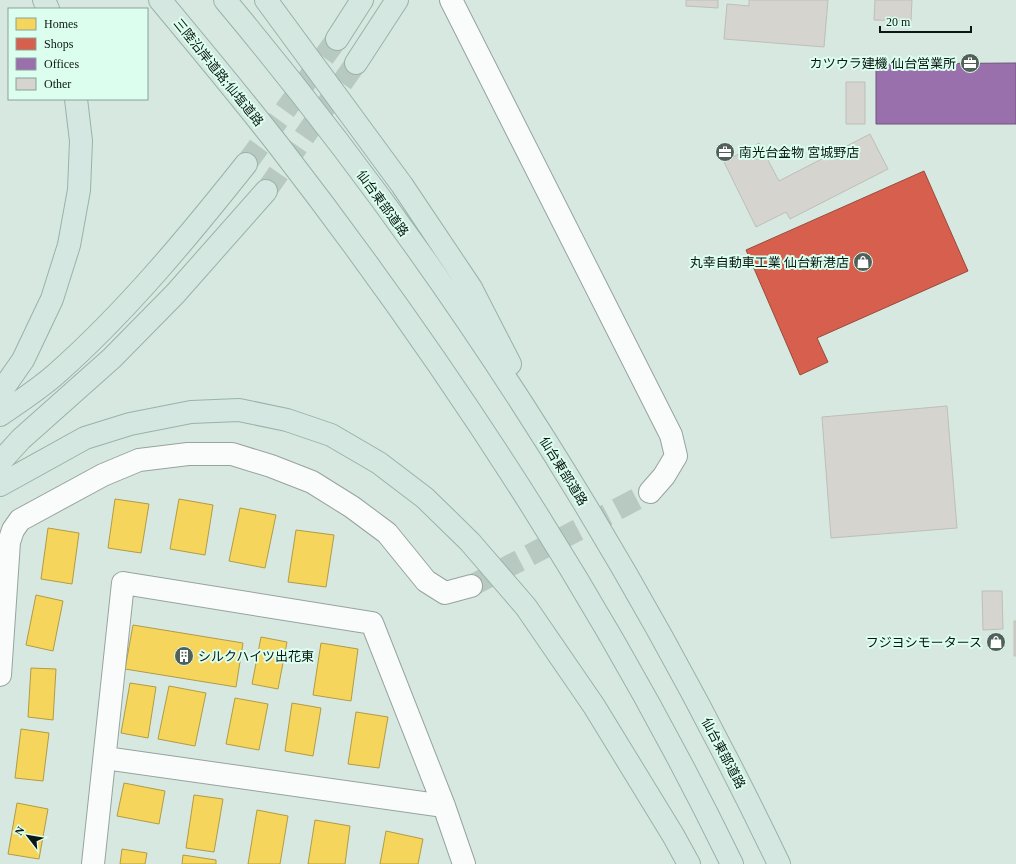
<svg xmlns="http://www.w3.org/2000/svg" width="1016" height="864" viewBox="0 0 1016 864" font-family="'Times New Roman','Noto Sans JP',serif">
	<style>
		.homes { fill: #f6d55c; stroke: #b09c46 }
		.shops { fill: #d6604d; stroke: #994a3b }
		.offices { fill: #9970ab; stroke: #6e557d }
		.building { fill: #d5d4ce; stroke: #bdbfba }
		.lines { fill: none; stroke-linecap: round; stroke-linejoin: round }
		.minor-tunnel { stroke: #b8c9c2; stroke-width: 22; stroke-dasharray: 22 11; stroke-linecap: butt }
		.highway-tunnel { stroke: #b8c9c2; stroke-width: 22; stroke-dasharray: 22 11; stroke-linecap: butt }
		.minor-casing { stroke: #96a39e; stroke-width: 24 }
		.highway-casing { stroke: #98b3a9; stroke-width: 24 }
		.minor { stroke: #f9fcfa; stroke-width: 22 }
		.highway { stroke: #d4e8e1; stroke-width: 22 }
		.labels { text-anchor: middle; stroke-width: 4; stroke-linejoin: round; paint-order: stroke }
		.poi-label { font-size: 13px; fill: #0b1712; stroke: #dcfeef; text-anchor: end }
		.street-label { font-size: 13px; fill: #0b1712; stroke: #dcfeef }
	</style>
	<rect width="100%" height="100%" fill="#d7e8e1"/>
	<!-- homes -->
	<path class="homes" d="M115,499L149,504L141,553L108,548Z
		M179,499L213,505L205,555L170,549Z
		M240,508L276,515L265,568L229,561Z
		M48,528L79,533L72,584L41,579Z
		M296,530L334,535L326,587L288,582Z
		M36,595L63,601L53,651L26,645Z
		M133,625L243,643L236,687L125,669Z
		M261,637L287,642L278,689L252,684Z
		M321,643L358,649L351,701L313,695Z
		M31,668L56,669L53,720L28,717Z
		M130,683L156,687L148,738L121,733Z
		M169,686L206,693L195,746L158,739Z
		M235,698L268,704L259,750L226,744Z
		M292,703L321,708L313,756L285,751Z
		M356,712L388,717L379,768L348,764Z
		M21,729L49,733L43,781L15,778Z
		M124,783L165,791L159,824L117,816Z
		M194,795L223,799L214,852L186,848Z
		M17,803L48,809L39,859L8,854Z
		M257,810L288,816L280,864H248Z
		M315,820L350,826L345,864H308Z
		M386,831L423,839L418,864H380Z
		M122,849L147,853L145,864H120Z
		M183,855L216,860V864H182Z"/>
	<!-- shops -->
	<path class="shops" d="M924,171L968,271L817,338L828,362L800,375L746,250Z"/>
	<!-- offices -->
	<path class="offices" d="M1016,63V124H876V64Z"/>
	<!-- building -->
	<path class="building" d="M686,0H718V8L686,6Z
		M749,0H828L824,47L724,39L727,4L749,6Z
		M875,0H912L911,21L874,20Z
		M846,82H865V124H846Z
		M870,134L888,169L790,219L786,212L756,227L724,162L759,143L779,181Z
		M947,406L957,528L831,538L822,417Z
		M982,591H1002L1003,629L983,630Z
		M1014,621H1016V656H1014Z"/>
	<g class="lines">
		<!-- minor-tunnel -->
		<path class="minor-tunnel" d="M471,586L650,492"/>
		<!-- highway-tunnel -->
		<path class="highway-tunnel" d="M246,164L337,39
			M266,191L356,63"/>
		<defs>
			<path id="minor" d="M451,0L671,435L676,456L664,476L650,492
				M0,675L9,542L13,530L20,520L103,475L139,460L188,454H232L271,466L312,482L352,507L387,533L426,581L445,593L471,586
				M105,758L444,806
				M93,864L123,583L372,623L444,806L464,864"/>
			<path id="highway" d="M44,0L48,9
				M160,0C200,48 240,96 279,146C452,370 608,609 732,864
				M225,0C445,263 631,555 779,864
				M266,0L402,185L471,288L510,364
				M337,39L362,0
				M356,63L397,0
				M0,393L23,360L52,299L69,245L79,190L81,141L76,99
				M0,415C19,402 39,389 56,374C126,312 188,237 246,164
				M0,462L21,439L112,358L175,294L266,191
				M0,485L85,438L130,424L191,412L239,410L287,420L331,435L379,463L425,498L470,542L526,607L594,706L673,835L689,864"/>
		</defs>
		<!-- minor casing -->
		<use href="#minor" class="minor-casing"/>
		<!-- highway casing -->
		<use href="#highway" class="highway-casing"/>
		<!-- minor -->
		<use href="#minor" class="minor"/>
		<!-- highway -->
		<use href="#highway" class="highway"/>
	</g>
	<!-- icons -->
	<defs>
		<symbol id="office-disc" viewBox="-11 -11 22 22"><circle r="9.5" fill="#52605a" stroke="#dcfeef"/><path d="M-6-3h4V-5.5h4V-3h4V5H-6ZM-1-4.5V-3h2v-1.5ZM-6 0V1H6V0Z" fill="#fff"/></symbol>
		<symbol id="shop-disc" viewBox="-11 -11 22 22"><circle r="9.5" fill="#52605a" stroke="#dcfeef"/><path d="M-5-2.5h2.3a2.7 3.5 0 0 1 5.4 0H5L5.5 6h-11ZM-1.5-2.5h3a1.5 2.3 0 0 0-3 0Z" fill="#fff"/></symbol>
		<symbol id="building-disc" viewBox="-11 -11 22 22"><circle r="9.5" fill="#52605a" stroke="#dcfeef"/><path d="M-4-6H4V6H1V3H-1V6H-4ZM-2.5-4.3h1.7v1.8h-1.7ZM.8-4.3h1.7v1.8H.8ZM-2.5-1h1.7V.8h-1.7ZM.8-1h1.7V.8H.8Z" fill="#fff"/></symbol>
	</defs>
	<g fill-rule="evenodd">
		<use href="#office-disc" x="959" y="52" width="22" height="22"/>
		<use href="#office-disc" x="714" y="141" width="22" height="22"/>
		<use href="#shop-disc" x="852" y="251" width="22" height="22"/>
		<use href="#shop-disc" x="985" y="631" width="22" height="22"/>
		<use href="#building-disc" x="173" y="645" width="22" height="22"/>
	</g>
	<g class="labels">
		<!-- poi labels -->
		<g class="poi-label">
			<text x="956" y="68">カツウラ建機 仙台営業所</text>
			<text x="739" y="157" text-anchor="start">南光台金物 宮城野店</text>
			<text x="849" y="267">丸幸自動車工業 仙台新港店</text>
			<text x="982" y="647">フジヨシモータース</text>
			<text x="198" y="661" text-anchor="start">シルクハイツ出花東</text>
		</g>
		<!-- street labels -->
		<g class="street-label">
			<text transform="translate(219 72) rotate(51)" y="5">三陸沿岸道路;仙塩道路</text>
			<text transform="translate(383 203) rotate(54)" y="5">仙台東部道路</text>
			<text transform="translate(564 471) rotate(58)" y="5">仙台東部道路</text>
			<text transform="translate(724 753) rotate(62)" y="5">仙台東部道路</text>
		</g>
	</g>
	<!-- legend -->
	<rect x="8" y="8" width="140" height="92" fill="#dcfeef" stroke="#88a297"/>
	<rect x="16" y="18" width="20" height="12" fill="#f6d55c" stroke="#88a297"/>
	<text x="44" y="28" font-size="12" fill="#0b1712">Homes</text>
	<rect x="16" y="38" width="20" height="12" fill="#d6604d" stroke="#88a297"/>
	<text x="44" y="48" font-size="12" fill="#0b1712">Shops</text>
	<rect x="16" y="58" width="20" height="12" fill="#9970ab" stroke="#88a297"/>
	<text x="44" y="68" font-size="12" fill="#0b1712">Offices</text>
	<rect x="16" y="78" width="20" height="12" fill="#d5d4ce" stroke="#88a297"/>
	<text x="44" y="88" font-size="12" fill="#0b1712">Other</text>
	<!-- north arrow -->
	<g transform="translate(28 836) rotate(301)" stroke="#dcfeef" stroke-width="3" paint-order="stroke">
	<path d="M0-3L7 15L0 10L-7 15Z" fill="#0b1712"/>
	<text y="-6" font-size="11" font-weight="bold" text-anchor="middle" fill="#0b1712">N</text>
	</g>
	<!-- scale -->
	<path d="M880 26v6h91v-6" fill="none" stroke="#0b1712" stroke-width="2"/>
	<text x="886" y="26" font-size="12" fill="#0b1712" stroke="#dcfeef" stroke-width="3" paint-order="stroke">20 m</text>
</svg>
